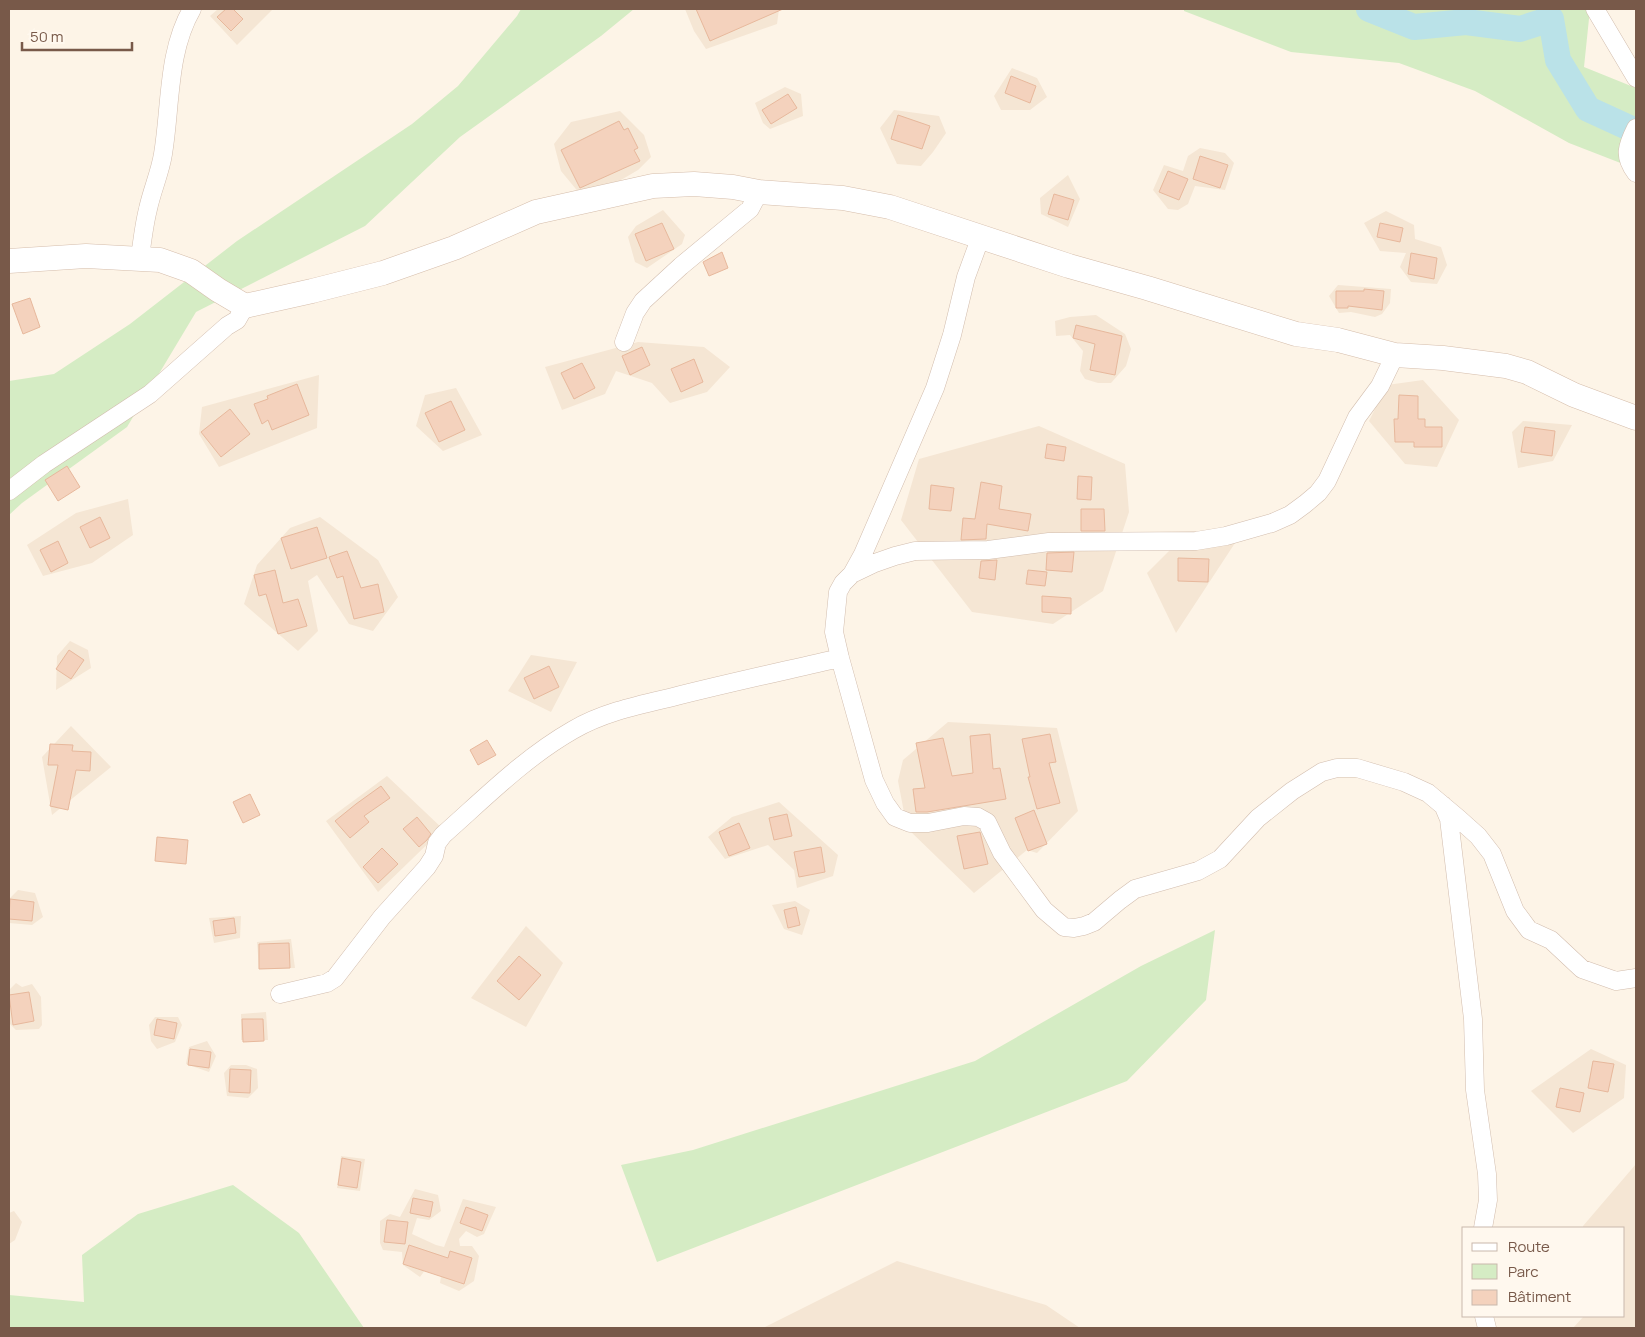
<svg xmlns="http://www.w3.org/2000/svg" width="1645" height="1337" viewBox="0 0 1645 1337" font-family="Manrope,sans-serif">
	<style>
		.residential { fill: #f5e6d4 }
		.green { fill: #d5ecc4 }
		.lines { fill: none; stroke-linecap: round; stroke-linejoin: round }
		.river { stroke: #bae2e8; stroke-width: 26 }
		.building { fill: #f4d2bd; stroke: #e7b89c }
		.street-casing { stroke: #d2bdae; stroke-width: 19 }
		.secondary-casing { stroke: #d5bdab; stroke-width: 25 }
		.street { stroke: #fff; stroke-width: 18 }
		.secondary { stroke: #fff; stroke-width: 24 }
	</style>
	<rect width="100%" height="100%" fill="#fdf4e7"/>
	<!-- residential -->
	<path class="residential" d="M218,9H273L237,45L210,16Z
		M685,9H779L777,24L706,49L694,31Z
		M1012,68L1037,78L1047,97L1030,110H1001L994,96Z
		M785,87L801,94L803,116L770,129L763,123L755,103Z
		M894,110L939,116L946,133L933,152L921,166L897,164L880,128Z
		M620,111L644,135L651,157L638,170L609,187L580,194L561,171L554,144L571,122Z
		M1200,148L1225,153L1234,163L1225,190L1195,186L1188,204L1178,210L1168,209L1153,190L1164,165L1183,171L1188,156Z
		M1068,175L1080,199L1068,227L1041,214L1040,198Z
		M663,210L685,235L682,244L647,268L635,262L628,237L636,226Z
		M1386,211L1414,225L1415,239L1441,247L1447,265L1437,284L1411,282L1400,267L1406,253L1380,251L1364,223Z
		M1338,285L1391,289L1390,303L1382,314L1375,317L1351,312L1339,313L1329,296Z
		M1096,315L1125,334L1131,349L1126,366L1111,383H1098L1085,379L1080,371L1083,351L1070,335L1056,336L1055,321L1070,317Z
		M638,342L704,347L730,367L707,392L670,403L652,383L616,371L605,394L562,410L545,367Z
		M319,375L317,428L219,467L199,434L202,407Z
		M1423,380L1459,420L1437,467L1405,464L1369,421L1387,385Z
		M456,388L482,435L443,451L416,426L425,395Z
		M1523,421L1572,425L1553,461L1518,468L1512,432Z
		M1039,426L1125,464L1129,512L1103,591L1053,624L972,612L901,520L919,459Z
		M128,499L133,535L92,563L43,576L27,545L76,513Z
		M320,517L378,560L398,597L373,631L349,624L317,575L308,581L318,631L298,651L244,604L257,565L290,528Z
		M1186,534L1235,543L1176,633L1147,573Z
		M70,641L88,650L91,668L56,690L57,656Z
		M531,655L577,662L551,712L508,691Z
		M948,722L1057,728L1078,811L1037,853L1027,850L974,893L907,828L898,781L903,760Z
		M71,726L111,767L52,815L42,757Z
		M387,776L443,829L378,892L326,821Z
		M779,802L838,855L833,876L797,888L794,870L768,845L725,859L708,837L732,817Z
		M18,890L35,893L43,917L32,925L9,923V899Z
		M795,901L810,910L802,935L784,929L772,905Z
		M241,916L240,938L214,943L209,918Z
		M526,926L563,963L526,1027L471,998Z
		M291,939L295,968L259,969L257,942Z
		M16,983L22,987L32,984L41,997L42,1025L39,1029L16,1030L9,1023V990Z
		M266,1012L268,1040H241V1014Z
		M155,1017H178L182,1025L175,1042L157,1049L151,1041L149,1025Z
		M207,1041L216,1056L209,1072L186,1064L189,1047Z
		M1591,1049L1626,1065L1624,1098L1573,1133L1531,1091Z
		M231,1065H246L257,1069L258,1088L248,1098L227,1096L224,1073Z
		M341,1156L365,1159L360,1191L337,1188Z
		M1636,1164V1328H1573L1584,1316H1624V1228H1583V1226Z
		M415,1189L438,1195L441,1211L429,1220L417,1218L412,1234L436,1245L444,1247L463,1199L496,1207L484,1234L477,1237L466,1231L459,1239L460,1246H472L479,1256L474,1281L459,1291L440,1283L444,1257L436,1255L420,1277L403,1265L402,1252L383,1250L380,1243V1221L390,1214L400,1217Z
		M14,1211L22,1222L15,1240L9,1244V1213Z
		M897,1261L1046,1305L1080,1328H763Z"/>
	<!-- green -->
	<path class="green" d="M521,9H634L601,36L460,137L365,226L196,312L127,427L22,503L9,515V381L54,374L130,324L237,241L412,124L458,86L517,16Z
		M1184,9H1590L1584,67L1636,88V169L1569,143L1475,91L1399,63L1291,52L1184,11Z
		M1215,930L1206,1000L1127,1081L657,1262L621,1165L693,1150L975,1061L1141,966Z
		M233,1185L299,1233L364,1328H9V1295L84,1302L82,1255L138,1214Z"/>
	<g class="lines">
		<!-- river -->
		<path class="river" d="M1369,9L1414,27L1466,22L1520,29L1551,19L1558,60L1588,109L1636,131"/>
	</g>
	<!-- building -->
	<path class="building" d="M226,9H233L243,19L231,31L217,17Z
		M696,9H783L710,41Z
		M1011,76L1036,86L1030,103L1005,93Z
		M788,94L797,108L771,124L762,110Z
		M898,115L930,126L922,149L891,139Z
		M619,121L624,130L628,128L638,148L634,150L640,161L580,188L561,150Z
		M1200,156L1228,165L1220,188L1193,179Z
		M1168,171L1188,179L1179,200L1159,192Z
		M1054,194L1074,200L1068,220L1048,214Z
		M662,223L674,249L646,261L635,234Z
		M1380,223L1403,228L1400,242L1377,237Z
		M722,252L728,268L709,276L703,262Z
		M1411,253L1437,258L1434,279L1408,274Z
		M1364,289L1384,291L1382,310L1348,306V308H1336V291H1364Z
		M30,298L40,327L23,334L12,304Z
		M1076,325L1122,336L1115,375L1090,370L1095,344L1073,338Z
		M642,347L650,365L630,375L622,356Z
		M694,359L703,382L681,392L671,369Z
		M582,363L595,388L574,399L561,373Z
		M297,384L309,415L272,430L268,420L262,424L254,404L268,399L267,396Z
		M1399,395L1418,396V419H1425V427H1442V447H1414V442H1395L1394,419H1398Z
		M451,401L465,430L439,442L425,413Z
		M230,409L250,434L221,457L201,432Z
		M1525,427L1555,431L1552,456L1521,452Z
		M1047,444L1066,447L1064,461L1045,458Z
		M67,466L80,487L58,501L45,480Z
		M1078,476L1092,477L1091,500L1077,499Z
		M981,482L1002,486L999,509L1031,514L1028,531L987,524L986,539L961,540L963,518L975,519Z
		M931,485L954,488L951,511L929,509Z
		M1081,509H1104L1105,531H1081Z
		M100,517L110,538L90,548L80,527Z
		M317,527L327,558L291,569L281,538Z
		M58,541L68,563L51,572L40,550Z
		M347,551L361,588L378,584L384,612L354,619L343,576L337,578L329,557Z
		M1074,552L1072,572L1046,570L1047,553Z
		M1178,558L1209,559L1208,582L1178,581Z
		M997,560L995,580L979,578L981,561Z
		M275,570L283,603L298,599L307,626L278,634L266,594L259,596L254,575Z
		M1028,570L1047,572L1045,586L1026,584Z
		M1042,596L1071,598V614L1042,612Z
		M69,650L84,660L71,679L56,669Z
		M549,666L559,687L534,699L524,678Z
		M990,734L993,769L1000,768L1006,799L927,812H916L913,789L925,788L916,743L943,738L952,776L973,773L970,736Z
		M1050,734L1056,762L1049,763L1060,803L1037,809L1028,777H1030L1022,739Z
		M487,740L496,755L478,765L470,750Z
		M50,744L73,745L72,751L91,752L90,771L76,770L68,810L50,806L58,765H48Z
		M381,786L390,798L364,816L369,822L350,838L335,821L356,804Z
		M250,794L260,815L243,823L233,802Z
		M1034,810L1047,844L1028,851L1015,818Z
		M787,814L792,836L774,840L769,818Z
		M417,817L431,834L427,840L419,847L403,829Z
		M739,823L750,848L729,856L719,832Z
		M980,832L988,864L964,869L957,836Z
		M157,837L188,840L186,864L155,861Z
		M821,847L825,872L799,877L794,852Z
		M382,848L398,864L378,883L363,867Z
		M10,899L34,902L32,921L9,919Z
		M796,907L800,925L788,928L784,910Z
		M234,918L236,933L215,936L213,921Z
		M289,943L290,968L259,969V944Z
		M519,956L541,975L519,1000L497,981Z
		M29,992L34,1021L13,1025L9,995Z
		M157,1019L177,1023L174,1039L154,1035Z
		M242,1019H263L264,1041L243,1042Z
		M190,1049L211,1052L209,1068L188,1065Z
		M1593,1061L1614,1064L1608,1092L1588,1088Z
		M230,1069L251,1070L250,1093L229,1092Z
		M1560,1088L1584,1093L1580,1112L1556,1107Z
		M342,1158L361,1162L357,1188L338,1185Z
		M413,1198L433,1202L430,1217L410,1213Z
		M466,1207L488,1215L482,1231L460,1223Z
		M387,1220L408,1222L405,1244L384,1242Z
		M409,1245L448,1258L450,1251L472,1258L464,1284L403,1264Z"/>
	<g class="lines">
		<defs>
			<path id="street" d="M1595,9L1636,78
				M1636,128C1627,146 1623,156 1636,173
				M140,258C142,242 144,225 148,209C152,190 160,173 163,154C171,106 167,52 192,9
				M624,342L635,313L643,301L681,266L750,209L759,192
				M1395,355L1380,386L1357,417L1327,481L1318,493L1305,504L1290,515L1272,523L1226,536L1196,541L1049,542L988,550L915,551L895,556L875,563L852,574L843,583L838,592L834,632L840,658L874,780L885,803L895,817L910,823H928L964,816L978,817L987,822L1002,853L1044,910L1064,927L1074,928L1084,926L1094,922L1120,900L1135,889L1198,871L1220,859L1258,818L1292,791L1322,772L1337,768H1357L1404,782L1428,793L1459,819L1478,836L1492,854L1515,911L1529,930L1551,940L1582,969L1616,981L1636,978
				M9,491L44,464L150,394L227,326L237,320L245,306
				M852,574L863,554L935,388L952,335L966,277L981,236
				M1443,805L1449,819L1473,1019L1475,1090L1487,1174L1488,1200L1483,1228
				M280,994L327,983L335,978L382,917L427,867L434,856L437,843L443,835C485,798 524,758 573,730C604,712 639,705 673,697C728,683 784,671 840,658
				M1484,1316L1487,1328"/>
			<path id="secondary" d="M9,261L86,256L160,260L191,271L218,290L245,306L312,291L383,273L454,248L536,212L653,186L694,184L733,187L759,192L843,198L890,207L1069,266L1147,288L1296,334L1338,340L1395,355L1443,358L1506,366L1527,372L1574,395L1636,418"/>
		</defs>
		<!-- street casing -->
		<use href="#street" class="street-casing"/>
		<!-- secondary casing -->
		<use href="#secondary" class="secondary-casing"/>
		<!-- street -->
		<use href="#street" class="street"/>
		<!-- secondary -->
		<use href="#secondary" class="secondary"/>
	</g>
	<!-- border -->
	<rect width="1645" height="1337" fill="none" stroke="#785949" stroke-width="20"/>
	<!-- legend -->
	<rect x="1462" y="1227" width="162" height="90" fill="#fff8ee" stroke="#c9b8ac"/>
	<rect x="1472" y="1243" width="25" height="8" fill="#ffffff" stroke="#c9b8ac"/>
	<text x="1508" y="1252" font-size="15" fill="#785949">Route</text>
	<rect x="1472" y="1264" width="25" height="15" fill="#d5ecc4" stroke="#c9b8ac"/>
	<text x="1508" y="1277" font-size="15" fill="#785949">Parc</text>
	<rect x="1472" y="1290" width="25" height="15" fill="#f4d2bd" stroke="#c9b8ac"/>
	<text x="1508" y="1302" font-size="15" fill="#785949">Bâtiment</text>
	<!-- scale -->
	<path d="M22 42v8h110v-8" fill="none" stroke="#785949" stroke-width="2.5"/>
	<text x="30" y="42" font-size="15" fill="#785949" stroke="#fff8ee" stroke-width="4" paint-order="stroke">50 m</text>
</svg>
